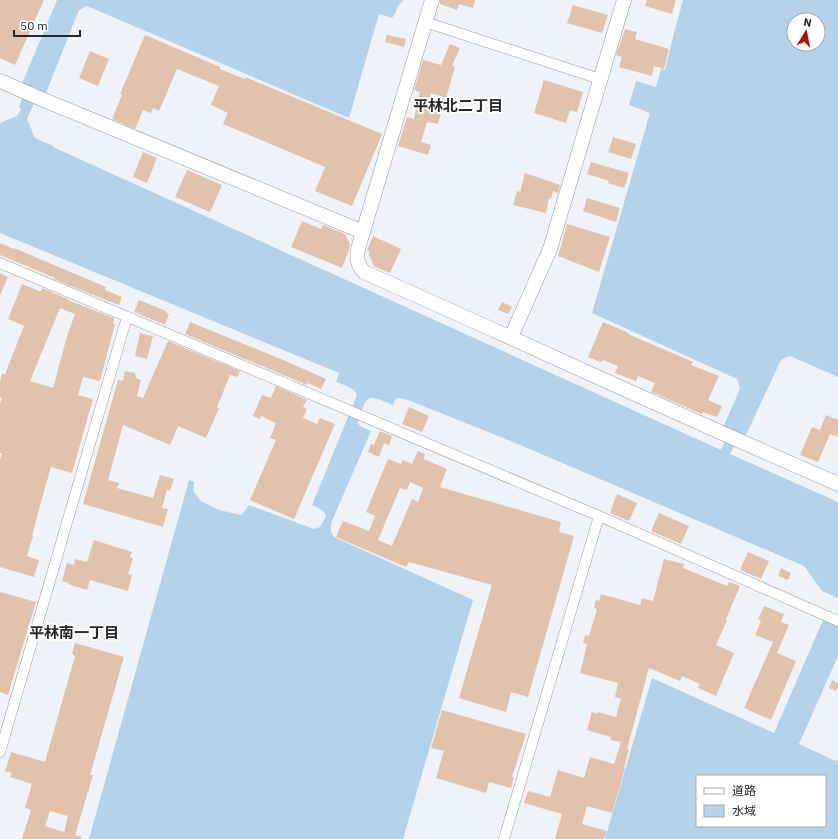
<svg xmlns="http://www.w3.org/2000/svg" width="838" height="839" viewBox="0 0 838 839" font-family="'IBM Plex Sans','Noto Sans JP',sans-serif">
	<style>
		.water { fill: #b3d3ec; fill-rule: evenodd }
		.building { fill: #e2c2aa; fill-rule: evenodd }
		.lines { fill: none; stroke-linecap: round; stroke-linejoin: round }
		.street-casing { stroke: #95979e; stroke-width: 11 }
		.secondary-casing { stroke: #95979e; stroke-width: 15 }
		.street { stroke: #fff; stroke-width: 10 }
		.secondary { stroke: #fff; stroke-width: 14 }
		.labels { text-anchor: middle; stroke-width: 4; stroke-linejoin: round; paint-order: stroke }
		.neighbourhood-label { font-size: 15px; font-weight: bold; fill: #27282b; stroke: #fff }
	</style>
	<rect width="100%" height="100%" fill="#f0f2fa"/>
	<!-- water -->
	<path class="water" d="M57,0H404L398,6L396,12L392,18L379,14L349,118L87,6L79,10L42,103L35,101L27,119L35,138L53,146V147L721,450L724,443V425L740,389L737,379L592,313L650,113L629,105L636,81L656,87L661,69L665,70L670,49V48L683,0H838V377L790,356L781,360L746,435L734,446L730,454L838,502V598L822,591L804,566L513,442L408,400L398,398L395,400L393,405C366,394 368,394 358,420V423L360,426L371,431L332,521C330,528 330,531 334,537L473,600L403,839H89L189,480L194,482L193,491L201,501L219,510L241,515L245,511L249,505L314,529L320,527L325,518L326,514L320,509L312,505L357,395C354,387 343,385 336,382L339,373L0,233V123L17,116L21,109L19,107L23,96L18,93ZM794,20H818V44H794Z
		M823,620L838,626V656L799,744L838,762V839H605L652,678L774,733ZM697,776H825V826H697Z"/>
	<!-- building -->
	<path class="building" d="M0,0H44L15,65L0,58Z
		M440,0H475L473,8L459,4L457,10L440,4Z
		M647,0H676L672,14L645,6Z
		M573,5L608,15L602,33L567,23Z
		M625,29L637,32L635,39L669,49L664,69L654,66L652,76L619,67L622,57L616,55Z
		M145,35L220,67V69L245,79V77L382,134L352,206L315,191L325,167L223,124L228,113L211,105L219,86L177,69L159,111L153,108L151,113L143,110L135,129L112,119L122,95L120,94Z
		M387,35L406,39L404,47L385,42Z
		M450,44L460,48L452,66L455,67L446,98L431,93L427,106L442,109L438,124L427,122L421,142L431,145L428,155L398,146L407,117L414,119L420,92L414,90L423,60L441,65Z
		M90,51L109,59L98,86L79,78Z
		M544,80L583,92L577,112L570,110L566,123L534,113Z
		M613,137L636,144L631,159L608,152Z
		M143,152L157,158L147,183L133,177Z
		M591,162L629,173L624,188L608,183L609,181L587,174Z
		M187,170L222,185L210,212L175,197Z
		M525,173L560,185L558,193L553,191L551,199L549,198L546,213L513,205L517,191L520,192Z
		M587,198L620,208L616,222L583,211Z
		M302,221L321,229L323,225L345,234L350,244L349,250L342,268L291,247Z
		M567,224L610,237L599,272L558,256Z
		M373,236L401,249L390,273L374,266L369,255L370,252L367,250Z
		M0,243L14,249V248L106,287L105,290L122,297L119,305L73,287L54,279L55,278L0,255Z
		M0,273L8,277L0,295Z
		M22,284L39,291H41L42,288L68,299V300L114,318L113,324H115L100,381L83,377L78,395L93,399L72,473L51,467L39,509L32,536H33L27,556L39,560L34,577L0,567V460L2,453H0V404L2,398L0,397V382L2,374H5L24,326L8,319ZM60,308L75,314L67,336L53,388L30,381Z
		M139,300L166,311L165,312L169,314L165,325L134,312Z
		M502,302L512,307L508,314L498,310Z
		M190,322L288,362L326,379L321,389L308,383L307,385L185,334Z
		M603,322L629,333L628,334L693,362L691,365L719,376L708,400L722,406L717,417L703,412L702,414L651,392L655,383L638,376L636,381L615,373L618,366L603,360L601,362L588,357Z
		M140,333L153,336L147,359L135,356Z
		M168,341L240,371L238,377L230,375L217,407L219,408L206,438L178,426L170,445L123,425L108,480L119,483L117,488L153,498L160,475L174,479L170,491L167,490L162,508L168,509L163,527L83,504L118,380L123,381L125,371L135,373L136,378L141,380L137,396L143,398Z
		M276,386L307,400L303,407L307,409L303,418L317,424L320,418L335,424L294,519L250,500L276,440L270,438L276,423L261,416L260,419L253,416L262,395L271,398Z
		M409,407L429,416L422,432L402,424Z
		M826,415L838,420V437L830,434L818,462L800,455L812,427L820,430Z
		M380,431L392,436L389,445L384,443L379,457L368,452L371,444L374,445Z
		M418,451L425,454L424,459L447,469L440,487L561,522L559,532L574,536L528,697L511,692L506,712L459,698L492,585L409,562L406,567L336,537L343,521L369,531L375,516L366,512L388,459L401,464L403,460L412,464ZM410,482L423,488L418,502L412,499L392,546L378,540L400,488L407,490Z
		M617,494L637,503L629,521L610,513Z
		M659,513L689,526L681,544L651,531Z
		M94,540L132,552L130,557L133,558L128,574L132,575L128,591L90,580L87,590L68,584L69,583L62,581L67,563L74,565L75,559L87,562Z
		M748,552L769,561L761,579L740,570Z
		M664,559L684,564L683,568L727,586L729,582L740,586L726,619L727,620L716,645L734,653L716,696L698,688L700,684L682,676L680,681L649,668L627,749H629L624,768H625L612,813L587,806L582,824L607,831L604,839H555L562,814L524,803L528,791L550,797L558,770L584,778L590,757L614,764L621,742L610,740L611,737L587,730L592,712L598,714V712L616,717L621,699L615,697L618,683L580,673L587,644L583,643L585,635L589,636L597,609L594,608L596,600L599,601L601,594L640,605L642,598L653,601Z
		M781,568L791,573L788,580L778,576Z
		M0,592L36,602L8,695L0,692Z
		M764,606L784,614L781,622L789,625L777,653L796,661L771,720L744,708L773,642L755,635L761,621L758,619Z
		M75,643L124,657L90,775H93L75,835L82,837V839H22L31,810L25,808L32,784L10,777L12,773L5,771L11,752L45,762L75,656L72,654ZM50,811L68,816L64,832L45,826Z
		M832,680L838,683V687L836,691L829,688Z
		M442,710L526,734L512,777H514L511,788L489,782L486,793L436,778L444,751L431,748Z"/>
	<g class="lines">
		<defs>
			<path id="street" d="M425,22L600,79
				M0,263L599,516L838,621
				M0,752L127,317
				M504,839L599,516"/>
			<path id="secondary" d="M432,0L363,232C359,246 352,260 364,272C522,342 679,415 838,484
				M0,81L44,100L363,232
				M511,337L550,249L624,0"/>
		</defs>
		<!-- street casing -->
		<use href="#street" class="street-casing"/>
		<!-- secondary casing -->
		<use href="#secondary" class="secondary-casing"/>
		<!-- street -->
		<use href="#street" class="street"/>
		<!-- secondary -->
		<use href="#secondary" class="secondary"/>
	</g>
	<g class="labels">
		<!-- neighbourhood labels -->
		<g class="neighbourhood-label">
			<text x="458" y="111">平林北二丁目</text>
			<text x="74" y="638">平林南一丁目</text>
		</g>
	</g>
	<!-- legend -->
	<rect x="696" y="775" width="130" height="52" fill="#ffffff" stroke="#a9a9aa"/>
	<rect x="704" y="788" width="20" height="6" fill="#ffffff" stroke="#a9a9aa"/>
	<text x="732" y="795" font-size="12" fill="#27282b">道路</text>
	<rect x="704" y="805" width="20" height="12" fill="#b3d3ec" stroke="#a9a9aa"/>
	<text x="732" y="815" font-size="12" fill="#27282b">水域</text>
	<!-- north arrow -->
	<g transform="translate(806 32) rotate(10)"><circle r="19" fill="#ffffff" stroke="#a9a9aa"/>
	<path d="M0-3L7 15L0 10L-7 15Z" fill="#a51200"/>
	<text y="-6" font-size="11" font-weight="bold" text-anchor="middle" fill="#27282b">N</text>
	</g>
	<!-- scale -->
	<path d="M14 30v6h66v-6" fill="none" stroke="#27282b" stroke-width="2"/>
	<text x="20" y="30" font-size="12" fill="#27282b" stroke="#ffffff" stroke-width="3" paint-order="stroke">50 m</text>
</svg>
